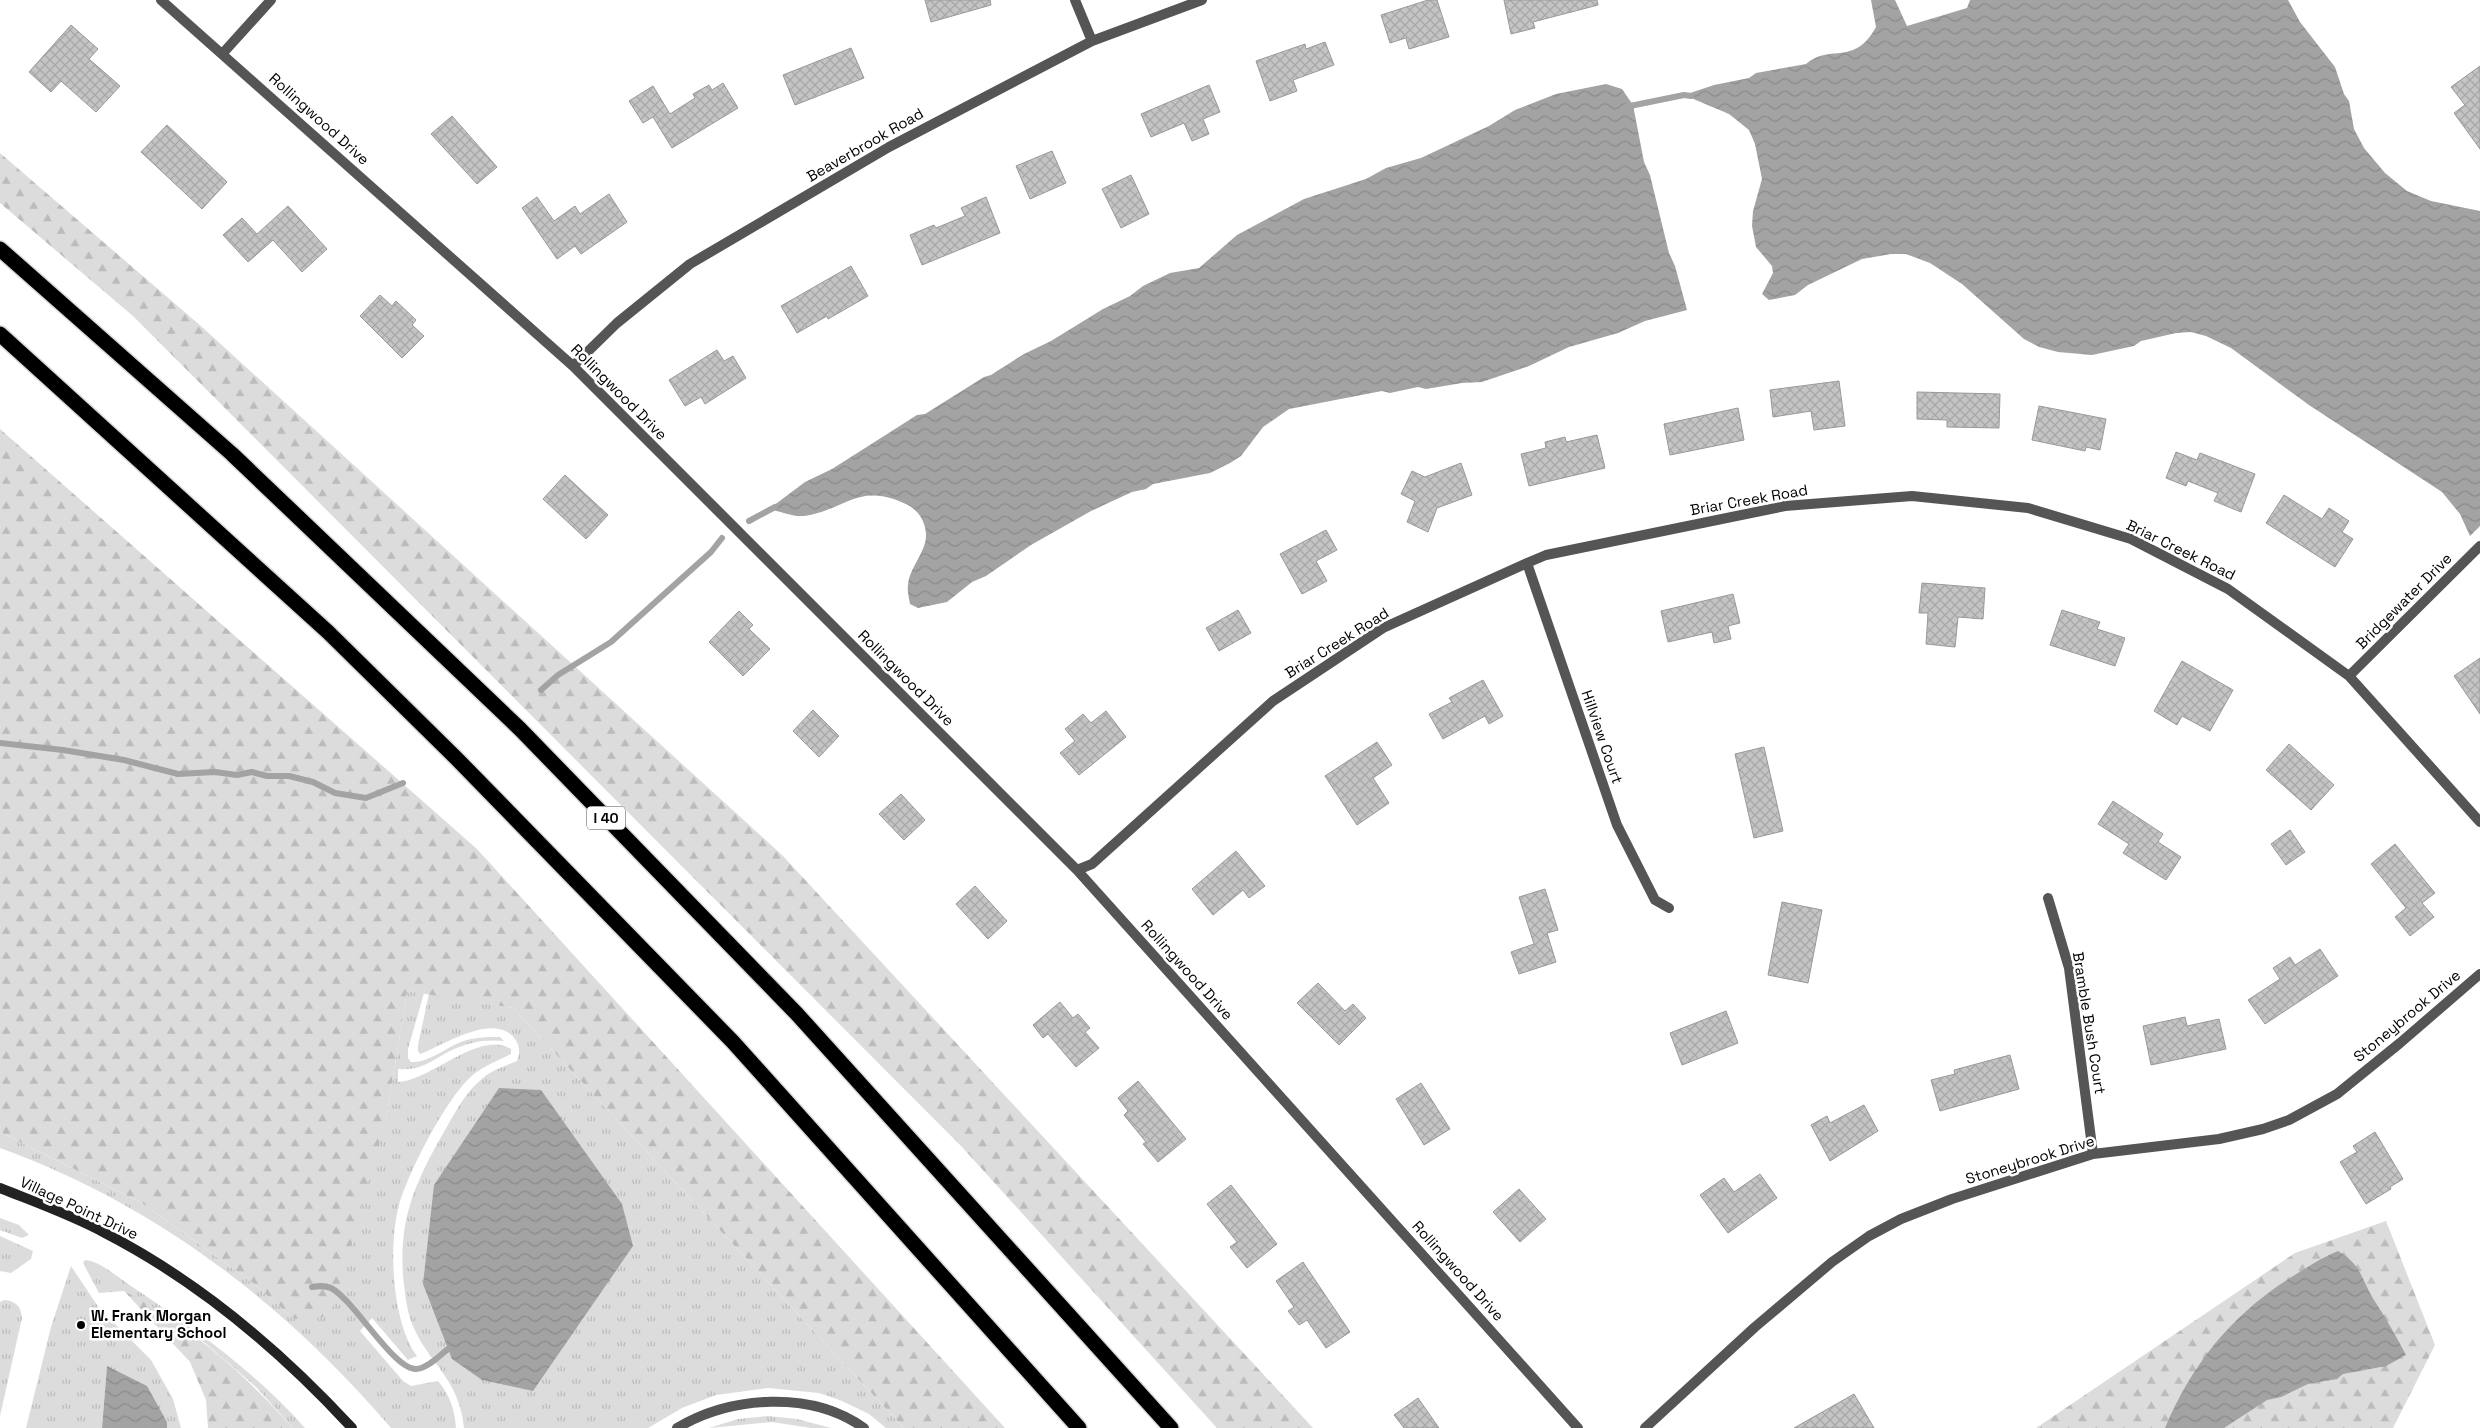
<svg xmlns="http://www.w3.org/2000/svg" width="2480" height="1428" viewBox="0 0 2480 1428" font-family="'Space Grotesk',sans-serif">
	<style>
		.grass { fill: url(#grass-tufts) }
		.forest { fill: url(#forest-firs) }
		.water { fill: url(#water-waves) }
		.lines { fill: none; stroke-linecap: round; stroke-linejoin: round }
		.stream { stroke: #a3a3a3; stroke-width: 6 }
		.building { fill: url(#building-cross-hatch); stroke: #999 }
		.highway-casing { stroke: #dbdbdb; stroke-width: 18 }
		.street { stroke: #555; stroke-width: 10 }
		.secondary { stroke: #222; stroke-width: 10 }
		.highway { stroke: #000; stroke-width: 15 }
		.poi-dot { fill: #000; stroke: #fff; stroke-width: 2 }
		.labels { text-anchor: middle; stroke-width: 5; stroke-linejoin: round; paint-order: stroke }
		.shield { fill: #fff; stroke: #4c4c4c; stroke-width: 1 }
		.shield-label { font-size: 14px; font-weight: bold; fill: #000 }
		.street-label { font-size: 15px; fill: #000; stroke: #fff }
		.poi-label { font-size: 15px; font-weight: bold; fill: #000; stroke: #fff; text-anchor: start }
	</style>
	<defs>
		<pattern id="grass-tufts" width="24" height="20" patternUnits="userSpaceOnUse" patternTransform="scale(1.25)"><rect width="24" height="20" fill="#dcdcdc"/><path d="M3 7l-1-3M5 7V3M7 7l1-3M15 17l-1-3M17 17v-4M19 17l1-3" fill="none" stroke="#bbb"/></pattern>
		<pattern id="forest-firs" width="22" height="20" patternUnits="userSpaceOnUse" patternTransform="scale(1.25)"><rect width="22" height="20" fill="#dcdcdc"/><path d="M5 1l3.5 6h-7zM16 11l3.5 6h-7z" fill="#bbb"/></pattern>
		<pattern id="water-waves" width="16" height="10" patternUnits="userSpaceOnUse" patternTransform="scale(1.25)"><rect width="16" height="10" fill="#a3a3a3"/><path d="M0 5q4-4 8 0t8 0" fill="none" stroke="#8b8b8b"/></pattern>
		<pattern id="building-cross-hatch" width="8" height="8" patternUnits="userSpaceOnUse" patternTransform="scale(1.25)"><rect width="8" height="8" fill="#c4c4c4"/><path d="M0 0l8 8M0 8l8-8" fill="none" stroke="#a7a7a7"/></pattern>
	</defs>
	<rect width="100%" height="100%" fill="#fff"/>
	<!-- grass -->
	<path class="grass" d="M407,991L424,993L408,1049V1058L411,1062C429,1063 445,1048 461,1042C474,1037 487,1037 500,1037L504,1041C485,1039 469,1042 452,1050C431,1060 423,1071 398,1069V1082C430,1081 480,1029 511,1049V1054C499,1060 484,1066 474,1074C447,1096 409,1171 399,1205C388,1245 392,1323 417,1356L408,1360L372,1318L360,1331L403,1381L411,1386L438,1381C450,1395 455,1411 456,1428H391C285,1304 155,1204 0,1148V1132L142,1203L253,1283L294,1319L386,1119Z
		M429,994L513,1008L904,1428H886L869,1414L842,1401L819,1393L768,1388L716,1395L682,1408L648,1428H464C459,1376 427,1364 411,1321C406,1307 405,1292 403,1276C399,1216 416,1181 445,1130C456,1111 466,1091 483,1078C493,1070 505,1066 517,1061C520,1053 520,1046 515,1039C494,1011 444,1045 420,1054L418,1051V1045Z
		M0,1218L19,1225L29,1235L22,1238L0,1230Z
		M0,1236L33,1251L31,1259L11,1273L0,1271Z
		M85,1260C100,1261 116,1276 128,1284C191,1326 255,1371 305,1428H293L256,1387L204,1342L124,1291L99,1293L83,1263Z
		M71,1266L99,1308L151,1360L173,1399L181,1428H167V1422L107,1367L102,1428H26L51,1327Z
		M4,1300C16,1301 21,1306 22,1318L0,1416V1302Z
		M768,1416L797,1419L831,1428H811L772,1422L709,1428L738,1419Z"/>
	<!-- forest -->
	<path class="forest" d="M0,153L202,327L782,855L1313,1428H1217L961,1146L133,316L0,203Z
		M0,429L477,849L1005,1428H904L513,1008L407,991L386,1119L331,1316L294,1319L253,1283L142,1203L0,1132Z
		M2386,1221L2435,1345L2393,1428H2036L2295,1253Z
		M124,1291C190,1325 243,1373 293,1428H208L206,1400L190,1362Z"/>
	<!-- water -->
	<path class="water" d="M1871,0H1895L1907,26L1967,8L1970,0H2288L2300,22L2335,67L2344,94L2349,101L2354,129L2364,148L2385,173L2407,191L2431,201L2480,211V526L2470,536L2460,514L2442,492L2309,405L2231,348L2206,336L2191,332L2176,333L2141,341L2134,346L2092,355L2058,352L2039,347L2024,339L1962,284L1930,263L1906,254H1891L1862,259L1808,285L1795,295L1769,300L1762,294L1773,273L1772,266L1756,247L1752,226L1753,211L1762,179L1755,144L1749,130L1729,114L1684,95L1714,85L1749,78L1756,73L1806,64C1831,43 1854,67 1876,27Z
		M1606,84L1622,89L1633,105L1644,162L1650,175L1669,253L1675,266L1687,310L1645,321L1618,333L1569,347L1529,366L1482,382L1462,383L1426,389L1418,387L1390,393L1382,391L1289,409L1263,427L1241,456L1230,463L1210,473L1153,484L1146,489L1132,492L1091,511L1031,545L986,576L972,582L947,602L918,608L910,604C909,598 907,591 908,585C909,568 927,551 926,534C925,520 918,510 906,504C857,481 845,511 803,516C793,517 779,511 769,509L805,482L832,469L917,415L925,414L984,377L991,375L1024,354L1051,341L1103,309L1130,296L1143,286L1170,273L1199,268L1237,235L1304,199L1366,179L1386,168L1421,158L1489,126L1515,110L1556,94Z
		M499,1088L541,1090L622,1204L633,1246L533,1391L482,1380L452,1359L423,1284L434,1185Z
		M2338,1251C2362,1265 2361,1279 2374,1300C2386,1318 2396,1336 2406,1355L2386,1366L2343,1374L2337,1379L2308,1384L2281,1397L2267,1400L2224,1428H2165C2193,1361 2235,1311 2298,1273C2311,1265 2323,1257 2338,1251Z
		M107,1366L147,1386L167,1422V1428H102Z"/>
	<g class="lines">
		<!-- stream -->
		<path class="stream" d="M1625,107L1684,95L1691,96
			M749,521L775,507
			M541,690L558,675L611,642L711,552L722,538
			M0,743L63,750L124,760L178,774L215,772L237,775L252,772L267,776H289L313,782L335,793L366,798L403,783
			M312,1287C318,1286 324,1285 331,1288C354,1300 394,1370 416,1369C427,1369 440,1355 448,1349"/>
	</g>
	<!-- building -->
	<path class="building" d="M925,0H990L991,5L931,22Z
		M1428,0H1437L1449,37L1409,49L1406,38L1390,43L1381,15Z
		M1504,0H1597L1598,5L1533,22L1535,28L1511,34Z
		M71,25L98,49L89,59L120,86L96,112L61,81L51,92L29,72Z
		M1325,42L1334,65L1293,80L1297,91L1270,101L1256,61L1305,44L1306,49Z
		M851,48L864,78L795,105L783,75Z
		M2480,66V149L2454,113L2465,105L2451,87Z
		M723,83L738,108L672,148L653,117L643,123L629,101L653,86L670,114L695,98L693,94L709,85L712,90Z
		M1209,85L1220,112L1203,119L1209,134L1192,141L1184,123L1151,137L1141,114Z
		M452,116L497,167L477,184L431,134Z
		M167,125L227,182L202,209L141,152Z
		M1052,151L1066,183L1030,199L1016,166Z
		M1131,175L1149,214L1121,228L1102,189Z
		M609,194L627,222L581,254L575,246L557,259L522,208L537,197L554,221L575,206L580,214Z
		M986,197L1000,233L922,265L910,235L934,225L936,228L965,216L961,208Z
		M288,206L327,249L302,272L273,240L248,262L223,235L242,218L257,234Z
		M851,266L868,296L828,319L827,316L797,333L781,306Z
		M380,295L392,306L396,301L416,320L412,325L424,336L402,358L360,316Z
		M717,350L724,361L733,356L746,378L705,404L701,397L685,406L669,380Z
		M1839,381L1845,426L1814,430L1811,411L1773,417L1770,390Z
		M1917,392L2000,394L1999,428L1947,427V420L1917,419Z
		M2039,406L2106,419L2100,450L2086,447L2085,451L2032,440Z
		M1738,408L1744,440L1670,455L1664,424Z
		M1597,435L1605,468L1529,486L1521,454L1546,448L1545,442L1565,437L1566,442Z
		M2176,452L2197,460L2200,453L2255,474L2241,512L2214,501L2218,493L2188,481L2186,486L2166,478Z
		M1461,463L1472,495L1437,508L1428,532L1407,522L1415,501L1401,494L1412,471L1425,477Z
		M565,475L608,515L586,539L543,499Z
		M2284,495L2322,519L2329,508L2349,521L2342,532L2353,539L2335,567L2266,523Z
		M1326,530L1337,550L1316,561L1327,581L1302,594L1280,554Z
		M1922,583L1985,588L1983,619L1958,617L1955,647L1926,644L1928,613H1919Z
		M1733,594L1740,623L1728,626L1731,639L1714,643L1712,632L1668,642L1661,611Z
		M1238,610L1251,633L1219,651L1206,628Z
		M2062,610L2100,622L2097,629L2125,638L2115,666L2050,645Z
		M739,611L753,625L749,629L770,649L743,676L709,642Z
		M2480,658V714L2454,676Z
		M2182,661L2233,690L2210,731L2182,716L2177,725L2154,711Z
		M1483,680L1503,716L1489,724L1485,716L1443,739L1429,714L1452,702L1449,698Z
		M813,710L839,736L819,757L793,731Z
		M1106,711L1126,737L1079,775L1060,753L1075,741L1065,729L1083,714L1091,723Z
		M1377,742L1392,765L1373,778L1389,803L1357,825L1325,776Z
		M2289,744L2334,785L2311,810L2266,770Z
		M1764,747L1783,831L1754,838L1735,754Z
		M901,794L925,820L904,840L879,814Z
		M2113,801L2163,834L2158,842L2181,857L2166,880L2123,853L2129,844L2098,824Z
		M2290,830L2305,852L2286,865L2271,844Z
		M2395,844L2435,893L2422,903L2434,917L2410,936L2395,917L2406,908L2371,864Z
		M1236,851L1265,886L1249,898L1243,890L1213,915L1192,889Z
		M975,886L1007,921L988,939L956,904Z
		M1545,889L1558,930L1547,933L1556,962L1519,974L1511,952L1534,944L1519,897Z
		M1782,902L1822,910L1808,983L1768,975Z
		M2320,949L2338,976L2265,1024L2248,1000L2280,979L2273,968L2290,957L2295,965Z
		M1318,983L1345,1011L1353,1004L1366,1018L1339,1045L1297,1003Z
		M1060,1002L1073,1018L1078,1014L1090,1028L1085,1032L1099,1048L1076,1067L1048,1034L1043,1038L1033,1025Z
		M1726,1011L1738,1043L1682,1065L1670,1033Z
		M2185,1017L2187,1026L2219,1019L2226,1049L2151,1065L2143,1026Z
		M2010,1055L2019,1089L1940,1111L1931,1080L1955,1074L1954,1070Z
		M1138,1081L1186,1139L1158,1162L1143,1144L1146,1142L1124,1115L1128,1111L1118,1098Z
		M1421,1083L1450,1129L1424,1145L1396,1099Z
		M1864,1105L1878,1131L1830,1161L1811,1125L1827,1116L1830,1123Z
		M2375,1132L2403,1179L2390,1187L2391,1189L2366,1204L2340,1162L2357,1152L2353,1146Z
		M1760,1174L1777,1198L1728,1233L1700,1195L1724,1178L1734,1192Z
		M1231,1185L1277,1244L1247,1268L1230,1247L1237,1242L1207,1204Z
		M1519,1189L1546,1219L1520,1242L1493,1212Z
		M1303,1262L1350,1332L1326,1348L1307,1320L1299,1325L1288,1311L1294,1307L1276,1281Z
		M1854,1394L1874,1428H1794Z
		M1418,1398L1439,1428H1404L1394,1415Z"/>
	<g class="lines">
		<defs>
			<path id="highway" d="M0,249L232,454L520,729L797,1014L1171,1428
				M0,334L328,632L456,758L733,1042L1079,1428"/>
		</defs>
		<!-- highway casing -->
		<use href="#highway" class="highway-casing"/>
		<!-- street -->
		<path class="street" d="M161,0L573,366L1077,870L1578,1428
			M1075,0L1092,41
			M223,53L271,0
			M573,366L617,323L690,264L889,147L1092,41L1202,0
			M1527,563L1617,825L1655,900L1669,908
			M2349,676L2480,546
			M1077,870L1092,864L1273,701L1383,628L1527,563L1546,555L1785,506L1912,496L2028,508L2131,539L2228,589L2349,676L2480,822
			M2048,898L2069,968L2093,1154
			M677,1428C731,1396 811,1390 864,1428
			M1645,1428L1755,1327L1832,1262L1869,1236L1901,1219L1952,1199L2093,1154L2219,1139L2263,1129L2289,1120L2337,1094L2400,1043L2480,974"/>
		<!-- secondary -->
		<path class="secondary" d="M0,1188C35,1202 72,1215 105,1233C198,1281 281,1351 352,1428"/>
		<!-- highway -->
		<use href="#highway" class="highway"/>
	</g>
	<!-- markers -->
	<circle class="poi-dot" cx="81" cy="1325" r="5"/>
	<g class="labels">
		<!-- shield labels -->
		<rect class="shield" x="587" y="806.5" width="38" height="23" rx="4"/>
		<g class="shield-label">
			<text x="606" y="823">I 40</text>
		</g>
		<!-- street labels -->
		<g class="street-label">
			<text transform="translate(319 119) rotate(42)" y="5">Rollingwood Drive</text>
			<text transform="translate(865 145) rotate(-30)" y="5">Beaverbrook Road</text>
			<text transform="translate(619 392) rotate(45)" y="5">Rollingwood Drive</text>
			<text transform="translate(1749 500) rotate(-10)" y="5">Briar Creek Road</text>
			<text transform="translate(2181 550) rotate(26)" y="5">Briar Creek Road</text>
			<text transform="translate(2404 601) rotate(-45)" y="5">Bridgewater Drive</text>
			<text transform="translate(1337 643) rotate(-32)" y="5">Briar Creek Road</text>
			<text transform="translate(906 678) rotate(45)" y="5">Rollingwood Drive</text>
			<text transform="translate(1602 737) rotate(71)" y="5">Hillview Court</text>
			<text transform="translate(1187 970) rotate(48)" y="5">Rollingwood Drive</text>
			<text transform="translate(2407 1016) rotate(-40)" y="5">Stoneybrook Drive</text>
			<text transform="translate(2089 1023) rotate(81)" y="5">Bramble Bush Court</text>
			<text transform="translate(2030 1160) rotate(-17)" y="5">Stoneybrook Drive</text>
			<text transform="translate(79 1208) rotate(25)" y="5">Village Point Drive</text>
			<text transform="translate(1458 1271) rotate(48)" y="5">Rollingwood Drive</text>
		</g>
		<!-- poi labels -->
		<g class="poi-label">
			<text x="91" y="1321">W. Frank Morgan<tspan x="91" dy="17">Elementary School</tspan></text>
		</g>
	</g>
</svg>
